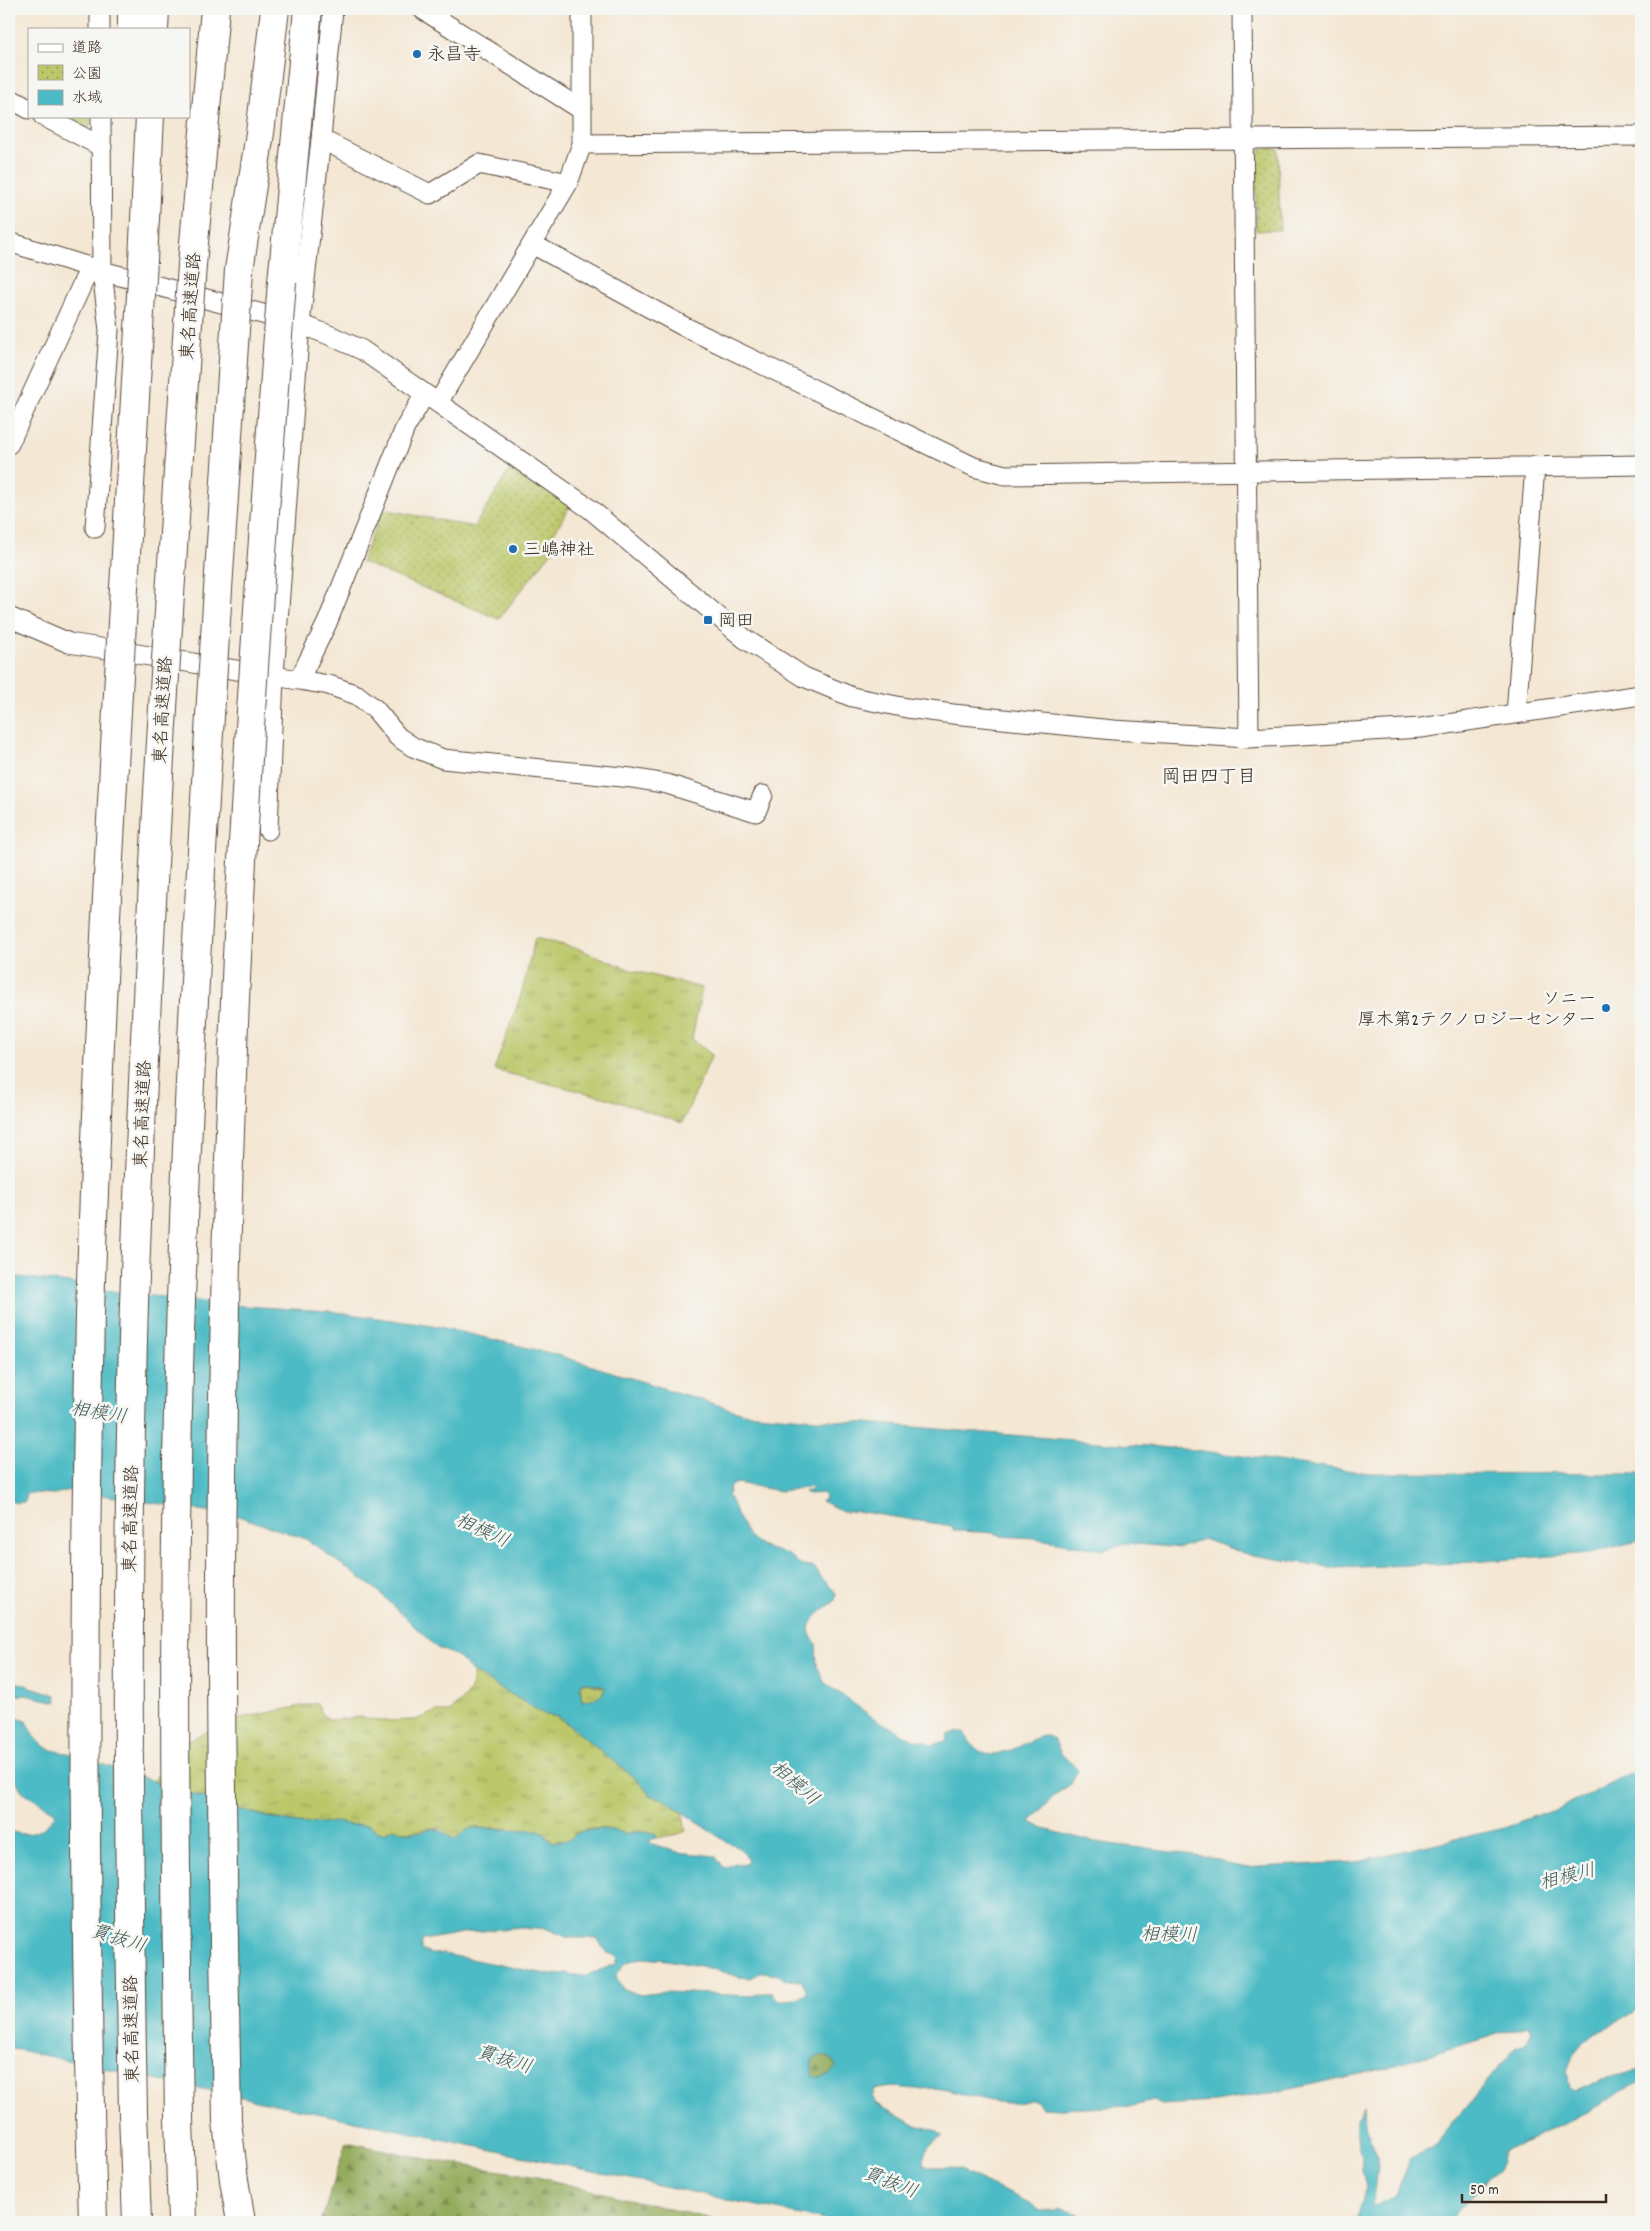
<svg xmlns="http://www.w3.org/2000/svg" width="1650" height="2231" viewBox="0 0 1650 2231" font-family="Dekko,'Klee One',sans-serif">
	<style>
		.grass { fill: url(#grass-tufts); stroke: #7b7844 }
		.forest { fill: url(#forest-firs); stroke: #686b3e }
		.park { fill: url(#park-dots); stroke: #7b7844 }
		.water { fill: #4dbbc5; stroke: #447272; fill-rule: evenodd }
		.lines { fill: none; stroke-linecap: round; stroke-linejoin: round }
		.minor-casing { stroke: #574639; stroke-width: 21 }
		.highway-casing { stroke: #574639; stroke-width: 30 }
		.minor { stroke: #fff; stroke-width: 19 }
		.highway { stroke: #fff; stroke-width: 28 }
		.highway-bridge-casing { stroke: #574639; stroke-width: 30; stroke-linecap: butt }
		.highway-bridge { stroke: #fff; stroke-width: 28 }
		.poi-dot { fill: #1f6fb2; stroke: #f6f6f2; stroke-width: 2 }
		.labels { text-anchor: middle; stroke-width: 5; stroke-linejoin: round; paint-order: stroke }
		.poi-label { font-size: 18px; fill: #3b2a1e; stroke: #f6f6f2; text-anchor: start }
		.street-label { font-size: 18px; fill: #3b2a1e; stroke: #f6f6f2 }
		.neighbourhood-label { font-size: 19px; fill: #3b2a1e; stroke: #f6f6f2 }
		.water-label { font-size: 19px; font-style: italic; fill: #415d58; stroke: #f6f6f2 }
	</style>
	<defs>
		<pattern id="grass-tufts" width="24" height="20" patternUnits="userSpaceOnUse" patternTransform="scale(1.25)"><rect width="24" height="20" fill="#bbc769"/><path d="M3 7l-1-3M5 7V3M7 7l1-3M15 17l-1-3M17 17v-4M19 17l1-3" fill="none" stroke="#99a256"/></pattern>
		<pattern id="forest-firs" width="22" height="20" patternUnits="userSpaceOnUse" patternTransform="scale(1.25)"><rect width="22" height="20" fill="#94ac5d"/><path d="M5 1l3.5 6h-7zM16 11l3.5 6h-7z" fill="#7a8c4c"/></pattern>
		<pattern id="park-dots" width="8" height="8" patternUnits="userSpaceOnUse" patternTransform="scale(1.25)"><rect width="8" height="8" fill="#bbc769"/><path d="M2 2h.1M6 6h.1" fill="none" stroke="#99a256" stroke-width="1.8" stroke-linecap="round"/></pattern>
	</defs>
	<rect width="100%" height="100%" fill="#f6f6f2"/>
	<filter id="ink" filterUnits="userSpaceOnUse"><feTurbulence type="fractalNoise" baseFrequency=".02" numOctaves="2"/><feDisplacementMap in="SourceGraphic" scale="10" xChannelSelector="R" yChannelSelector="G"/><feConvolveMatrix kernelMatrix="1 2 1 2 8 2 1 2 1" color-interpolation-filters="sRGB"/></filter>
	<filter id="wash" filterUnits="userSpaceOnUse"><feTurbulence type="fractalNoise" baseFrequency=".0096" numOctaves="4" result="noise"/><feDisplacementMap in="SourceGraphic" scale="20" xChannelSelector="R" yChannelSelector="G"/><feGaussianBlur stdDeviation="1.12" result="paint"/><feColorMatrix in="noise" values="0 0 0 0 0 0 0 0 0 0 0 0 0 0 0 0 0 1.4 0 .05"/><feComposite in="paint" operator="in"/></filter>
	<g filter="url(#wash)">
		<rect width="100%" height="100%" fill="#f4e7d3"/>
		<!-- grass -->
		<path class="grass" d="M535,938L579,949L631,970L702,988L692,1039L712,1055L682,1123L607,1098L494,1070L522,992Z
			M473,1672L546,1715L558,1717L569,1725L637,1780L650,1795L663,1799L683,1813L686,1831L678,1834L657,1838L655,1834L634,1831L627,1835C613,1829 597,1826 583,1831C577,1834 572,1839 565,1842L559,1840L553,1842L531,1831L496,1828H470L454,1840C450,1836 445,1829 439,1828C429,1827 417,1832 407,1832C398,1832 393,1825 385,1833L379,1832L369,1825L295,1823L238,1809L153,1781L186,1741L236,1719L317,1703L323,1715L330,1720L360,1717L380,1721L415,1720L436,1712H449C463,1700 474,1692 473,1672Z
			M583,1682L605,1688C602,1700 593,1698 582,1701L580,1687Z"/>
		<!-- forest -->
		<path class="forest" d="M819,2056C828,2056 832,2058 836,2067C829,2076 823,2080 812,2076V2060Z
			M346,2142L437,2161L533,2176L724,2222H321Z"/>
		<!-- park -->
		<path class="park" d="M64,116H90V126L84,129L63,118Z
			M1263,148H1278L1280,230L1256,231V156Z
			M513,464L571,504L550,540L553,550L499,619L361,562L383,509L474,527Z"/>
		<!-- water -->
		<path class="water" d="M9,1276L70,1283L108,1291L243,1306L329,1311L440,1327L554,1354L743,1413L1195,1450L1369,1473L1641,1474V1540L1590,1553L1459,1563L1335,1568L1246,1554L1203,1539L1180,1548L1126,1543L1103,1550L1034,1538L999,1536L993,1533L981,1532L954,1531L952,1526L856,1511L845,1512L821,1501L825,1499L824,1493L809,1494L804,1492L812,1490L814,1487L780,1491L737,1483L730,1486L728,1495C735,1508 742,1532 755,1542C764,1550 778,1550 788,1555C792,1557 796,1563 800,1565C805,1567 810,1566 815,1568C820,1579 829,1584 836,1593L835,1601C820,1613 798,1624 816,1643L817,1666L824,1682L872,1717L914,1740L926,1741L932,1745L946,1741L948,1735L957,1732H964C970,1744 978,1753 992,1756C1000,1751 1009,1752 1018,1747C1028,1743 1047,1727 1056,1743C1058,1745 1057,1748 1059,1750C1062,1756 1073,1764 1078,1770L1071,1784L1056,1794L1030,1822L1044,1829L1095,1842L1209,1857L1241,1868L1354,1862L1504,1828L1563,1807L1641,1769V2007L1616,2023L1595,2033L1584,2042L1574,2054L1567,2072L1570,2088L1576,2091L1606,2078L1641,2070V2082L1621,2092L1577,2118L1504,2152L1500,2168L1490,2176L1448,2222H1356L1366,2187L1362,2170L1363,2157L1358,2148L1357,2134V2119L1364,2105L1365,2123L1378,2155V2166L1373,2207L1396,2195L1410,2160L1435,2144L1516,2047C1527,2045 1528,2039 1532,2030L1528,2025L1382,2069L1267,2094L1214,2102L1161,2105L1154,2101L1133,2106L1059,2109L1042,2108L1038,2102L1032,2099C1007,2111 967,2093 941,2089C933,2087 925,2089 917,2089C898,2088 895,2085 875,2090L872,2097L875,2103L912,2124L934,2130L944,2136C932,2142 923,2149 923,2164L928,2167H951L1030,2203L1040,2211H1055L1059,2208L1079,2214L1091,2222H834L9,2048V1831C30,1838 45,1832 56,1813L22,1791L9,1769V1709L16,1717L26,1721C36,1744 44,1750 68,1753L238,1809L274,1819L304,1824L337,1822L351,1825H369L379,1832L385,1833L394,1828C398,1829 401,1832 405,1832C432,1835 429,1819 454,1840L470,1828L538,1830L545,1833L548,1839L553,1842C563,1839 569,1844 574,1834C593,1828 609,1827 627,1835C637,1830 644,1832 655,1834L657,1838L650,1840V1843L677,1852L716,1856L724,1868L735,1863L744,1865L748,1862C745,1850 736,1845 725,1841L663,1799L650,1795L637,1780L569,1725L558,1717L546,1715L473,1672L455,1655L437,1648L377,1590L306,1539L238,1516L70,1490L55,1494L26,1493L25,1502L17,1503L9,1501ZM583,1682L599,1685L605,1688C602,1700 593,1698 582,1701L580,1687ZM521,1927L530,1929L545,1928L569,1938H597L606,1952L618,1957L616,1964L587,1975L571,1976L568,1973L551,1975L444,1954H431L421,1950V1944L423,1940L462,1933ZM643,1958L667,1960L701,1966L740,1977L750,1978L763,1972L778,1974L785,1980L802,1981L807,1991C799,2000 791,2000 779,2000L772,1993H763L751,1996L665,1992L640,1995L623,1989L616,1977C622,1963 629,1960 643,1958ZM819,2056C828,2056 832,2058 836,2067C829,2076 823,2079 812,2076V2060Z
			M9,1680L56,1695L57,1702L25,1695L9,1696Z"/>
	</g>
	<g filter="url(#ink)">
		<g class="lines">
			<defs>
				<path id="minor" d="M422,9L582,110
					M1242,9L1249,738
					M100,29V9
					M9,98L29,109
					M43,116L102,147
					M321,139L430,194L479,164L568,183
					M582,144L1641,136
					M9,242L102,271L300,324L329,335L362,350L590,509L745,639L804,677L852,697L907,708L953,714L1113,730L1249,738L1421,728L1641,695
					M532,244L683,326L974,467L1005,475L1641,465
					M438,403L568,183L582,144V9
					M9,444L90,267
					M95,528L109,330L102,271L101,116
					M9,617L69,643L299,680L327,623L405,428L425,394
					M299,680L329,685L357,695L375,709L398,737L413,747L443,759L632,778L667,784L756,812L763,795
					M1516,714L1535,466
					M268,830L274,675L300,324L321,139L333,9"/>
				<path id="highway" d="M132,9V29
					M154,29L155,9
					M143,260L150,116
					M192,265L215,9
					M239,270L260,133L275,9
					M282,282L308,9
					M133,2112L137,2222
					M179,2118L182,2222
					M227,2122L234,2180L241,2222"/>
			</defs>
			<!-- minor casing -->
			<use href="#minor" class="minor-casing"/>
			<!-- highway casing -->
			<use href="#highway" class="highway-casing"/>
			<!-- minor -->
			<use href="#minor" class="minor"/>
			<!-- highway -->
			<use href="#highway" class="highway"/>
			<defs>
				<path id="highway-bridge" d="M133,2112C128,1842 126,1573 134,1304C146,957 168,611 192,265
					M179,2118C175,1846 172,1573 181,1300C193,956 216,613 239,270
					M227,2122C224,1940 220,1758 221,1576C222,1400 226,1224 233,1048C243,793 263,537 282,282
					M93,2222C84,1920 83,1617 90,1315C100,963 123,612 143,260"/>
			</defs>
			<!-- highway-bridge casing -->
			<use href="#highway-bridge" class="highway-bridge-casing"/>
			<!-- highway-bridge -->
			<use href="#highway-bridge" class="highway-bridge"/>
		</g>
	</g>
	<!-- markers -->
	<g class="poi-dot">
		<circle cx="417" cy="54" r="5"/>
		<circle cx="513" cy="549" r="5"/>
		<rect x="703" y="615" width="10" height="10" rx="2.5"/>
		<circle cx="1606" cy="1008" r="5"/>
	</g>
	<g class="labels">
		<!-- poi labels -->
		<g class="poi-label">
			<text x="427" y="60">永昌寺</text>
			<text x="523" y="555">三嶋神社</text>
			<text x="718" y="626">岡田</text>
			<text x="1596" y="1004" text-anchor="end">ソニー<tspan x="1596" dy="21">厚木第2テクノロジーセンター</tspan></text>
		</g>
		<!-- street labels -->
		<g class="street-label">
			<text transform="translate(190 306) rotate(-86)" y="6">東名高速道路</text>
			<text transform="translate(162 710) rotate(-87)" y="6">東名高速道路</text>
			<text transform="translate(142 1114) rotate(-88)" y="6">東名高速道路</text>
			<text transform="translate(130 1519) rotate(-89)" y="6">東名高速道路</text>
			<text transform="translate(131 2029) rotate(-91)" y="6">東名高速道路</text>
		</g>
		<!-- neighbourhood labels -->
		<g class="neighbourhood-label">
			<text x="1209" y="782">岡田四丁目</text>
		</g>
		<!-- water labels -->
		<g class="water-label">
			<text transform="translate(99 1411) rotate(9)" y="7">相模川</text>
			<text transform="translate(483 1529) rotate(25)" y="7">相模川</text>
			<text transform="translate(796 1782) rotate(41)" y="7">相模川</text>
			<text transform="translate(1567 1875) rotate(-14)" y="7">相模川</text>
			<text transform="translate(1169 1933) rotate(1)" y="7">相模川</text>
			<text transform="translate(119 1937) rotate(17)" y="7">貫抜川</text>
			<text transform="translate(505 2058) rotate(17)" y="7">貫抜川</text>
			<text transform="translate(891 2181) rotate(21)" y="7">貫抜川</text>
		</g>
	</g>
	<!-- margin -->
	<rect width="1650" height="2231" fill="none" stroke="#f6f6f2" stroke-width="30"/>
	<!-- legend -->
	<rect x="28" y="28" width="162" height="90" fill="#f6f6f2" stroke="#aba49d"/>
	<rect x="38" y="44" width="25" height="8" fill="#ffffff" stroke="#aba49d"/>
	<text x="72" y="52" font-size="15" fill="#3b2a1e">道路</text>
	<rect x="38" y="65" width="25" height="15" fill="url(#park-dots)" stroke="#aba49d"/>
	<text x="72" y="78" font-size="15" fill="#3b2a1e">公園</text>
	<rect x="38" y="90" width="25" height="15" fill="#4dbbc5" stroke="#aba49d"/>
	<text x="72" y="102" font-size="15" fill="#3b2a1e">水域</text>
	<!-- scale -->
	<path d="M1462 2194v8h144v-8" fill="none" stroke="#3b2a1e" stroke-width="2.5"/>
	<text x="1470" y="2194" font-size="15" fill="#3b2a1e" stroke="#f6f6f2" stroke-width="4" paint-order="stroke">50 m</text>
</svg>
